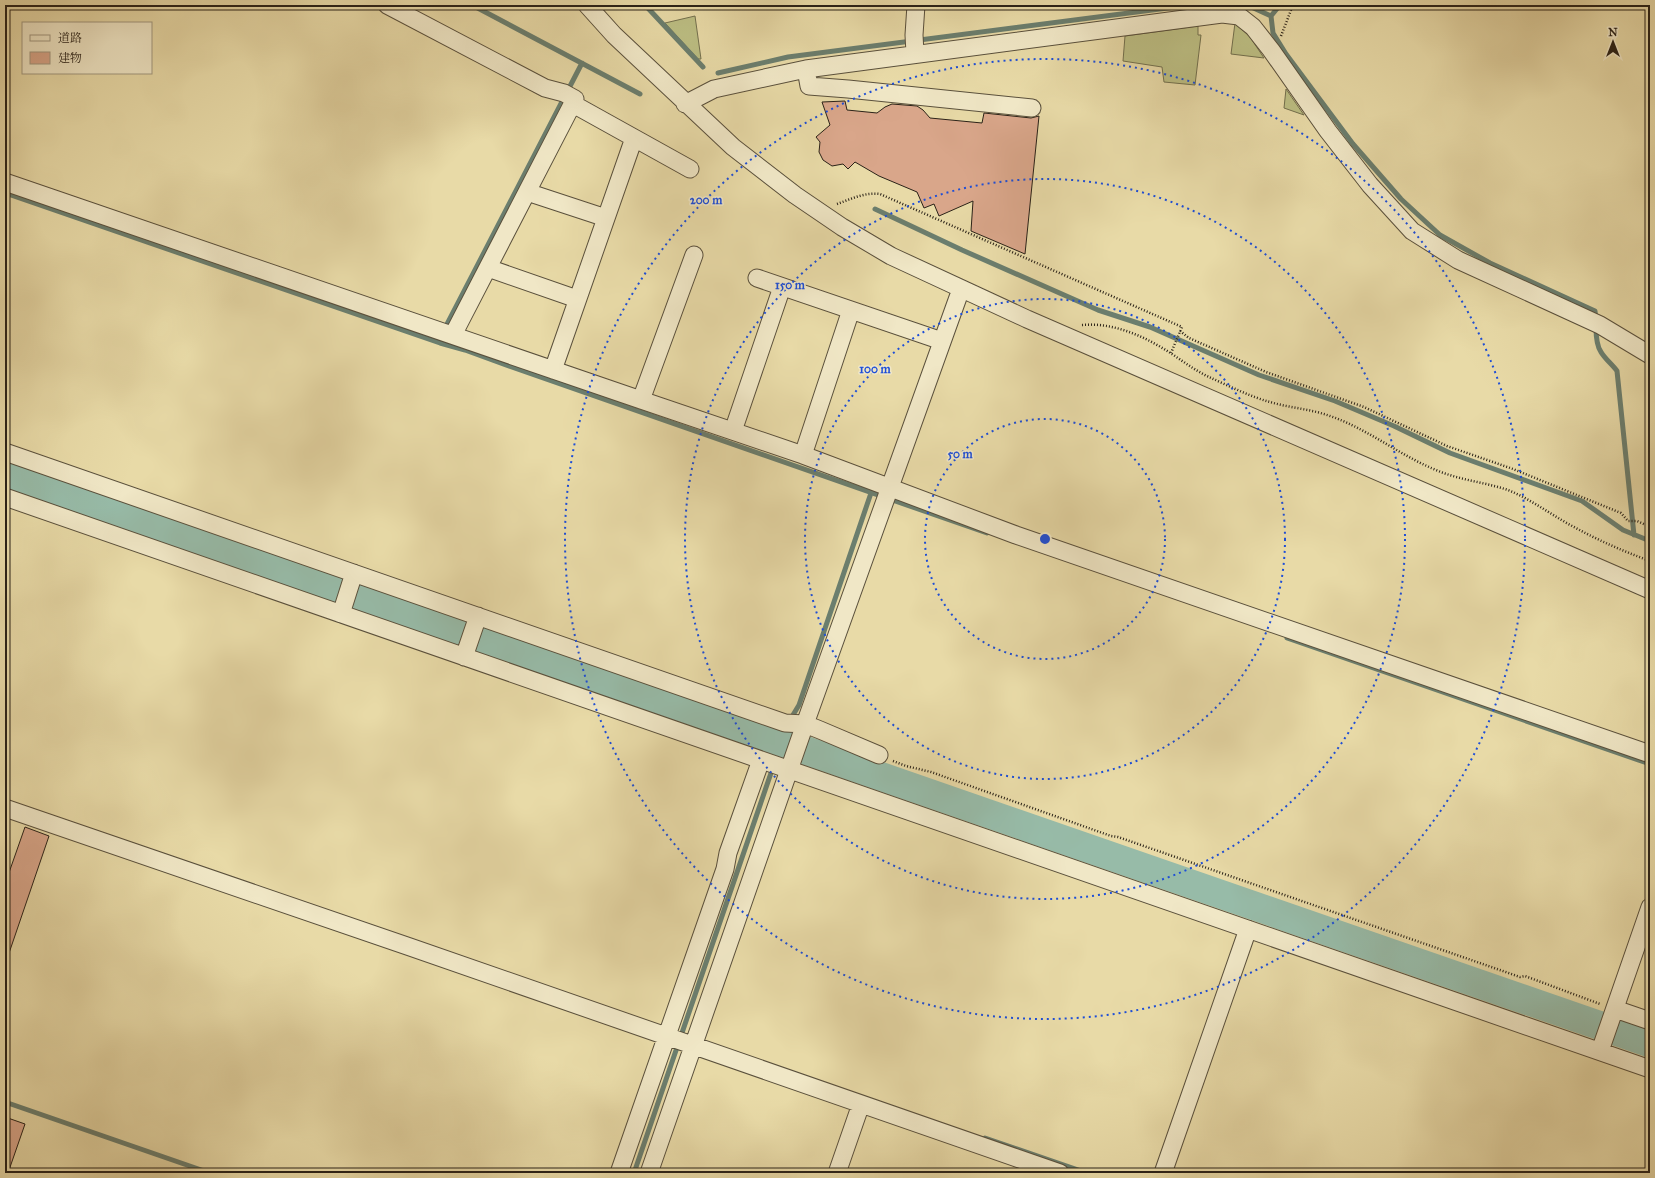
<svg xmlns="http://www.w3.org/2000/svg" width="1655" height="1178" viewBox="0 0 1655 1178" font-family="'IM FELL Great Primer','Noto Serif JP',serif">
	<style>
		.grass { fill: #bcbe83; stroke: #73704e }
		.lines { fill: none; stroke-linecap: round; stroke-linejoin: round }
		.stream { stroke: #6b7e6e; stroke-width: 5 }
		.river { stroke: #97bba8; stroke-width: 29 }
		.building { fill: #d9a68a; stroke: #2a2218 }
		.minor-casing { stroke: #5a503c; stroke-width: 19 }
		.path { stroke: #2a2218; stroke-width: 2.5; stroke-dasharray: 1 2; stroke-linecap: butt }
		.minor { stroke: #f0e7c6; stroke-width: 17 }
		.ring { fill: none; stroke: #1d4ed8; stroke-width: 2; stroke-dasharray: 2 4 }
		.centre { fill: #1d4ed8; stroke: #f0e7c6; stroke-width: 2 }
		.ring-label { font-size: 12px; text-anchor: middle; font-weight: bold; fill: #1d4ed8; stroke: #f0e7c6; stroke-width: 3; stroke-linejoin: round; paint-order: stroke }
	</style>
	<rect width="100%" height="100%" fill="#e8daa7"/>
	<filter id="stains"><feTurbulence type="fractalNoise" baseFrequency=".005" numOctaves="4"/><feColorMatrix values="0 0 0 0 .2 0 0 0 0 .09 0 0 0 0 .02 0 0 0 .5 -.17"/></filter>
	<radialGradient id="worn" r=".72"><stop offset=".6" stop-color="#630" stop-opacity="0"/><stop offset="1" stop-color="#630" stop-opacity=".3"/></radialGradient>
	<!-- grass -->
	<path class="grass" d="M695,16L701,59H698L665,23Z
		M1235,23L1250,37L1264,58L1231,54Z
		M1198,26V35H1201L1195,85L1164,82L1162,67L1123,61L1125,36Z
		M1286,89L1304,115L1284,108Z"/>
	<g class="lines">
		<!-- stream -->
		<path class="stream" d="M472,5L640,94
			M645,5L703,67
			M1247,5L1271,16L1280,5
			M1271,16L1273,33L1286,54L1353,144L1401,199L1440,235L1490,263L1595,311L1596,319
			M718,73L788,57L1191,5
			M5,193L440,343L465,350L506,365L987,533
			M875,209L962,250L1098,310L1150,327L1259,375L1335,401L1394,426L1450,453L1582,501L1623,530L1650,541
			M1596,327C1596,334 1596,345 1601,352C1605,359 1612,364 1617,371L1634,535
			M444,330L582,63
			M1287,638L1650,764
			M793,715L799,705L871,493
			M783,742L787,731
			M776,749L779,741
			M5,1102L210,1173
			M985,1138L1087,1173
			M634,1173L771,773"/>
		<!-- river -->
		<path class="river" d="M5,473L1650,1043"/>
	</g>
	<!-- building -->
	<path class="building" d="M845,101L847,110L877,113L885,107L892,104L917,106L923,110L930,118L982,123L984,113L1031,118L1039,116L1025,254L971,231L973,201L939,216L934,204L924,208L917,192L879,176L855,162L848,169L843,164L832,166L823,160L819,152L820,142L816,137L830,125L822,102Z
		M25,827L49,836L7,959H5V884Z
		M5,1117L25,1124L8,1173H5Z"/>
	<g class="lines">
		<defs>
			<path id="minor" d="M387,5L545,88L564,93L575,99L453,335
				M587,5L614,35L733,147L795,195L842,227L891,256L1027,319L1650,590
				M915,53L914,35L916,5
				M806,69L809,86L848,89L1032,108
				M573,104L690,169
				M685,104L714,89L806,69L1222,14L1239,16L1253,27L1271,50L1328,131L1370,185L1412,231L1458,260L1600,325L1650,355
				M5,182L641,400L803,455L1016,535L1650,754
				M527,192L606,218
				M488,268L577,299
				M757,278L942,341
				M553,370L634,138
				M641,400L694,255
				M733,431L782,287
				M5,452L785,723L805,724L820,730L879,755
				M803,455L851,310
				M5,497L1650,1069
				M341,614L354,573
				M464,657L478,616
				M5,808L410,947L1060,1173
				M1615,1009L1650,1021
				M1600,1051L1650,907
				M619,1173L725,869L728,853L761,760
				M649,1173L805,724L961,289
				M837,1173L861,1104
				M1163,1173L1248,929"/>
		</defs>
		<!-- minor casing -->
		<use href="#minor" class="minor-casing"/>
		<!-- path -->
		<path class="path" d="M1281,36L1293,5
			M837,204C851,199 865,192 880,194L1182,327L1171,353
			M1082,325C1114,322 1146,337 1172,354C1184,362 1196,371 1209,377C1227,385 1251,397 1270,402C1290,408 1311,409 1330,416C1368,429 1399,455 1436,470C1459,480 1484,482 1508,490C1528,498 1546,511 1565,522C1593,538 1620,550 1650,561
			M1180,331L1189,338L1266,372L1364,407L1447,446L1513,469L1621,513L1628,521H1637L1650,527
			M893,761L906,766L931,772L1111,836L1118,837L1520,977L1525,976L1600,1004"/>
		<!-- minor -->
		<use href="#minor" class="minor"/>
	</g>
	<!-- distance rings -->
	<g class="ring">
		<circle cx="1045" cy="539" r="120"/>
		<circle cx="1045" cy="539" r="240"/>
		<circle cx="1045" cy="539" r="360"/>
		<circle cx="1045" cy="539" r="480"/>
	</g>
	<circle cx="1045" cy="539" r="6" class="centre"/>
	<g class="ring-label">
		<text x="706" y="204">200 m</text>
		<text x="790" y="289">150 m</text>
		<text x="875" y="373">100 m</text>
		<text x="960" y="458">50 m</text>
	</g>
	<!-- margin -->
	<rect width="1655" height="1178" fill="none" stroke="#e8daa7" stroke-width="20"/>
	<rect x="6" y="6" width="1643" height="1166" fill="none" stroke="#2a2218" stroke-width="2"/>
	<rect x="10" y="10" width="1635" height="1158" fill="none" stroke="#2a2218"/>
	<!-- legend -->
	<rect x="22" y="22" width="130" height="52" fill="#f0e7c6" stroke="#a19880"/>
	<rect x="30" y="35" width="20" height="6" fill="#f0e7c6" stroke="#a19880"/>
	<text x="58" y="42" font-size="12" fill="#2a2218">道路</text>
	<rect x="30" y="52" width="20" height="12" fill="#d9a68a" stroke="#a19880"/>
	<text x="58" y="62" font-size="12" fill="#2a2218">建物</text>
	<!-- north arrow -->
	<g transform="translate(1613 42)" stroke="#f0e7c6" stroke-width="3" paint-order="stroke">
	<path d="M0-3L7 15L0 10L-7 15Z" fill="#2a2218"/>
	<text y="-6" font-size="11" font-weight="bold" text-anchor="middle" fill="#2a2218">N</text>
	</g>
	<rect width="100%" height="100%" filter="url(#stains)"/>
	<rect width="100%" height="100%" fill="url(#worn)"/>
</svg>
